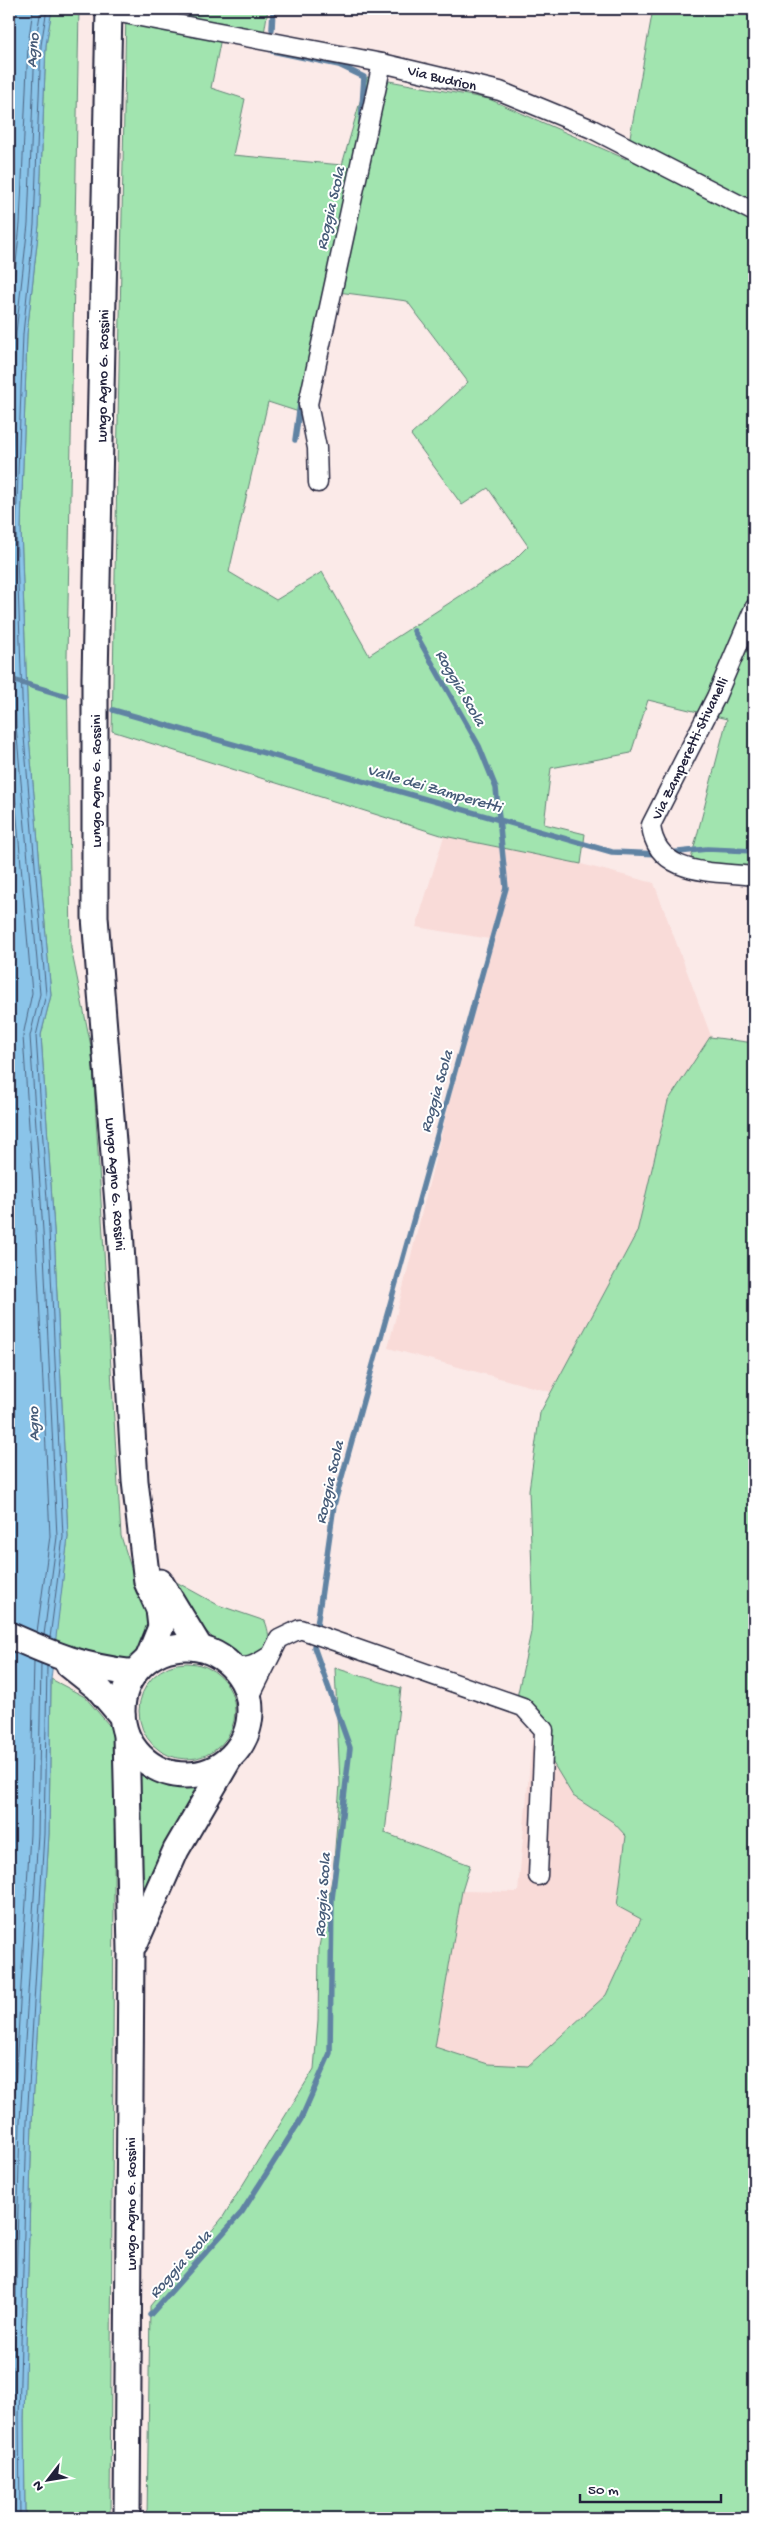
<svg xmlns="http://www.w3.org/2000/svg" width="763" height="2527" viewBox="0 0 763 2527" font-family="'Gochi Hand',sans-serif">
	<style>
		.built { fill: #f9dbd8 }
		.green { fill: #a1e4af; stroke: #628375; fill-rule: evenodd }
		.water { fill: #8ac4e9; stroke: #6083a3 }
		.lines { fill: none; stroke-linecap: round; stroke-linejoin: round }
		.shore { stroke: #4c6381; stroke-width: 1 }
		.stream { stroke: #6083a3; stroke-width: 5.5 }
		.minor-casing { stroke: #22223b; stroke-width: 21 }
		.secondary-casing { stroke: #22223b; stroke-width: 29 }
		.minor { stroke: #fff; stroke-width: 18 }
		.secondary { stroke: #fff; stroke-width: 25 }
		.labels { text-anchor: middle; stroke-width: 4; stroke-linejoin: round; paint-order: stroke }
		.street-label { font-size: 15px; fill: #22223b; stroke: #fff }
		.water-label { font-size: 16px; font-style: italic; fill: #465b78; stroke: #fff }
	</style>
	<rect width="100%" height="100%" fill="#fbeae8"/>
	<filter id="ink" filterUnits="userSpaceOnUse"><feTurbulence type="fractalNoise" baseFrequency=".02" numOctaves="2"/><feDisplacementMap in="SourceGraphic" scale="10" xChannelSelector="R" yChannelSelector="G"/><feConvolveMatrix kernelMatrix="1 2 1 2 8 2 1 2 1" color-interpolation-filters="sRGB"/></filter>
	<g filter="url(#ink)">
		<!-- built -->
		<path class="built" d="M444,836L581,864L654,883L711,1036L668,1101L637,1232L551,1392L388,1348L490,939L416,927Z
			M533,1730L573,1796L613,1822L626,1836L617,1906L641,1919L606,1995L528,2066L488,2064L435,2047L462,1891L518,1892Z"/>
		<!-- green -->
		<path class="green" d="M52,9H79L67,658L71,948L92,1051L121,1536L138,1590L150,1615L146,1643L127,1661L101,1660L55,1640L68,1537L54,1230L41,1035L51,995L28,725L21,529L27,334L39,225L46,45Z
			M126,9H268L262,46L221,38L211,88L245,99L233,155L342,165L367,77L489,99L626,159L653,9H754V869L690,863L727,719L648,700L631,753L551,768L544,824L585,834L581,864L444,836L112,731ZM330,291L407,301L468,382L411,435L462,505L488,488L528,546L511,563L369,655L322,572L276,600L229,572L268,402L302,413Z
			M710,1037L754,1043V2518H147L150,2306L223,2217L314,2069L318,2020L319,1947L333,1874L340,1784L335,1668L401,1688L385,1833L470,1865L462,1891L435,2047L488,2064L528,2066L606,1995L641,1919L617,1906L626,1836L613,1822L573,1796L516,1702L531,1632L533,1597L529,1490L540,1413L637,1232L668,1101Z
			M169,1578L218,1605L265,1621C273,1642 267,1651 246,1660C208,1643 190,1612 169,1578Z
			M139 1711a48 48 0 1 1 96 0a48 48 0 1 1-96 0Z
			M51,1679L85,1697L115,1732L110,2518H25L24,2418L32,2121L49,1834Z
			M135,1771L168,1787L201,1788L135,1917Z"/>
		<!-- water -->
		<path class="water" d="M9,9H52L46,45L39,225L27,334L21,529L28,725L51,995L41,1035L54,1230L68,1537L51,1679L49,1834L32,2121L24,2418L25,2518H9Z"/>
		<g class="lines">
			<!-- shore -->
			<path class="shore" d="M41,9L35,45L28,224L16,333L10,529L16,726L40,994L30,1036L43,1231L57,1537L44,1635
				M47,9L41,45L34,225L23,334L16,529L23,725L46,994L36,1036L49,1230L63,1537L50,1638
				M9,333L20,224L28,45L33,9
				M9,725L32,993L23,1036L36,1231L50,1536L37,1632
				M9,2315L13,2121L30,1834L34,1661
				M13,2518V2417L20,2121L38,1834L41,1664
				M20,2518L19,2417L27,2121L44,1834L47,1666"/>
			<!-- stream -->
			<path class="stream" d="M272,29L273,9
				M272,51L339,65L364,77L361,122
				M295,440L301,397
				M9,679L66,696
				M113,710L612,852L660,854
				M669,853L707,849L754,851
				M150,2315L242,2212L301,2119L330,2053L332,1899L350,1748L314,1647L334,1505L506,888L496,788L479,746L414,631"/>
			<defs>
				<g id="minor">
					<path id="s1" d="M109,11L382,63L500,91L592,129L754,212"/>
					<path d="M318,483L317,448L308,404L382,63"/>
					<path d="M754,608L716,697L651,825C656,877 714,871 754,876"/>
					<path d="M230,1665C247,1670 255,1665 269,1656"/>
					<path d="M249,1699L279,1639L300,1629L523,1707L544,1730L538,1876"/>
				</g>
				<g id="secondary">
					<path id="s2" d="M109,9L95,678V917L120,1229L135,1481L147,1582L159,1609L161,1627L148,1659"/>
					<path d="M160,1582L200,1648"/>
					<path d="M9,1635C56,1656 83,1667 134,1673"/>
					<circle cx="186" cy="1711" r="64"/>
					<path d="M69,1665L98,1688L122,1716"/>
					<path d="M126,1735L131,1950L127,2518"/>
					<path d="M135,1943L176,1850L229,1759"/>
				</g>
			</defs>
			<!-- minor casing -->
			<use href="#minor" class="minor-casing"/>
			<!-- secondary casing -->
			<use href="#secondary" class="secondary-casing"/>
			<!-- minor -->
			<use href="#minor" class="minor"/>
			<!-- secondary -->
			<use href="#secondary" class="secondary"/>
		</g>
	</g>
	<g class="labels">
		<!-- street labels -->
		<g class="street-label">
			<text dy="5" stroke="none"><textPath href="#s1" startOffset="340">Via Budrion</textPath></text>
			<text transform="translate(102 376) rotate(-89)" y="5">Lungo Agno G. Rossini</text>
			<text transform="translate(689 748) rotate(-64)" y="5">Via Zamperetti-Stivanelli</text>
			<text transform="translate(95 781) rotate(-90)" y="5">Lungo Agno G. Rossini</text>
			<text dy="5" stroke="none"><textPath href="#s2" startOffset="1176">Lungo Agno G. Rossini</textPath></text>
			<text transform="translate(130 2204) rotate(-90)" y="5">Lungo Agno G. Rossini</text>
		</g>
		<!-- water labels -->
		<g class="water-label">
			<text transform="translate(31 50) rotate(-85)" y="6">Agno</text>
			<text transform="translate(329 208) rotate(-77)" y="6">Roggia Scola</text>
			<text transform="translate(462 687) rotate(60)" y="6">Roggia Scola</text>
			<text transform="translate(435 787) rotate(16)" y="6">Valle dei Zamperetti</text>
			<text transform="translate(435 1091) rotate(-74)" y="6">Roggia Scola</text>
			<text transform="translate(32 1424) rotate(-91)" y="6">Agno</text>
			<text transform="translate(328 1482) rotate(-77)" y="6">Roggia Scola</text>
			<text transform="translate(321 1895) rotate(-86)" y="6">Roggia Scola</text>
			<text transform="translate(179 2263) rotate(-48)" y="6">Roggia Scola</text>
		</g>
	</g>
	<!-- margin -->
	<rect width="763" height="2527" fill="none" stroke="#fff" stroke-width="30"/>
	<rect x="15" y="15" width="733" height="2497" fill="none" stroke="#22223b" stroke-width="2" filter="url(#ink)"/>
	<!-- north arrow -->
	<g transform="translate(48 2480) rotate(239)" stroke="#ffffff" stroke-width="4" paint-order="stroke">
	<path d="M0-4L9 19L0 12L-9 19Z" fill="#22223b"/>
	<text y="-8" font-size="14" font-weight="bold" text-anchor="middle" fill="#22223b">N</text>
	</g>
	<!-- scale -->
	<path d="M580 2494v8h141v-8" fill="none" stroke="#22223b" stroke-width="2.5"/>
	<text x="588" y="2494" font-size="15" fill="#22223b" stroke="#ffffff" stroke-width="4" paint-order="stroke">50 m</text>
</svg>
